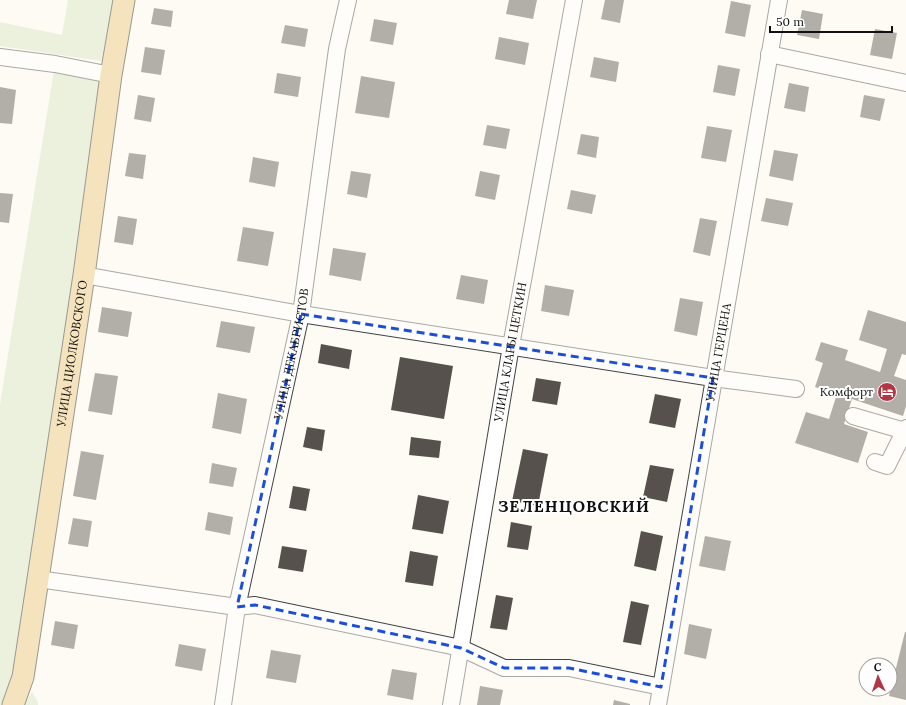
<svg xmlns="http://www.w3.org/2000/svg" width="906" height="705" viewBox="0 0 906 705" font-family="Lora,serif">
	<style>
		.green { fill: #d6e5c1 }
		.building { fill: #57514d }
		.lines { fill: none; stroke-linecap: round; stroke-linejoin: round }
		.minor-casing { stroke: #434343; stroke-width: 18 }
		.major-casing { stroke: #212121; stroke-width: 23 }
		.minor { stroke: #fff; stroke-width: 16 }
		.major { stroke: #e8c679; stroke-width: 21 }
		.marked { fill: none; stroke: #1d4ed8; stroke-width: 3; stroke-dasharray: 8 5; stroke-linejoin: round }
		.labels { text-anchor: middle; stroke-width: 4; stroke-linejoin: round; paint-order: stroke }
		.street-label { font-size: 12px; fill: #101010; stroke: #fff }
		.poi-label { font-size: 12px; fill: #101010; stroke: #fff; text-anchor: end }
		.district-label { font-size: 16px; font-weight: bold; letter-spacing: 1px; fill: #101010; stroke: #fff }
	</style>
	<rect width="100%" height="100%" fill="#fefbf4"/>
	<!-- green -->
	<path class="green" d="M68,0H114L101,61L0,46V22L62,35Z
		M55,64L111,75L13,705H0V404Z
		M32,692L38,702V705H24Z"/>
	<!-- building -->
	<path class="building" d="M509,0H537L533,19L506,14Z
		M605,0H624L620,23L601,19Z
		M731,1L751,5L745,37L725,33Z
		M154,8L173,11L171,27L151,24Z
		M802,10L823,14L819,39L797,35Z
		M374,19L397,23L393,45L370,41Z
		M285,25L308,29L305,47L281,43Z
		M875,29L897,33L892,59L870,55Z
		M499,37L529,43L525,65L495,59Z
		M145,47L165,50L161,75L141,72Z
		M594,57L619,62L616,82L590,77Z
		M718,65L740,69L735,96L713,92Z
		M277,73L301,77L298,97L274,93Z
		M361,76L395,82L389,118L355,113Z
		M789,83L809,87L805,112L784,108Z
		M0,87L16,90L12,124L0,123Z
		M138,95L155,98L151,122L134,119Z
		M864,95L885,99L880,121L860,117Z
		M487,125L510,129L506,149L483,145Z
		M707,126L732,130L726,162L701,158Z
		M581,134L599,137L596,158L577,154Z
		M774,150L798,154L793,181L769,176Z
		M129,153L146,155L143,179L125,176Z
		M253,157L279,162L275,187L249,182Z
		M351,171L371,174L367,198L347,194Z
		M480,171L500,175L495,200L475,196Z
		M571,190L596,195L592,214L567,209Z
		M0,193L13,194L9,223L0,222Z
		M766,198L793,203L788,226L761,221Z
		M118,216L137,219L133,245L114,242Z
		M700,218L717,221L710,256L693,252Z
		M243,227L274,232L268,266L237,261Z
		M333,248L366,253L361,281L329,275Z
		M461,275L488,280L484,304L456,299Z
		M545,285L574,290L569,316L541,311Z
		M680,298L703,302L697,336L674,331Z
		M102,307L132,312L128,337L98,332Z
		M868,310L906,322V355L902,354L894,376L906,380V406L903,416L852,399L844,424L868,432L858,463L795,443L806,412L829,419L837,394L815,387L823,363L815,360L821,342L848,350L845,360L880,372L887,349L859,340Z
		M221,321L255,327L250,353L216,347Z
		M321,344L352,350L349,369L318,363Z
		M400,357L453,366L444,419L391,410Z
		M95,373L118,376L112,415L88,411Z
		M536,378L561,382L557,405L532,401Z
		M218,393L247,399L241,434L212,428Z
		M655,394L681,399L675,428L649,423Z
		M307,427L325,430L322,451L303,447Z
		M411,437L441,441L439,458L409,455Z
		M523,449L548,454L538,506L512,501Z
		M81,451L104,455L96,500L73,496Z
		M212,463L237,468L233,487L209,483Z
		M650,465L674,469L667,502L643,497Z
		M293,486L310,489L306,511L289,508Z
		M418,495L449,501L443,534L412,529Z
		M208,512L233,517L230,535L205,530Z
		M73,518L92,521L88,547L68,544Z
		M511,522L532,526L528,550L507,547Z
		M641,531L663,536L656,571L634,566Z
		M705,536L731,541L725,571L699,566Z
		M282,546L307,550L303,572L278,568Z
		M410,551L438,556L433,586L405,582Z
		M496,595L513,598L507,630L490,628Z
		M631,601L649,605L641,645L623,642Z
		M55,621L78,625L74,649L51,645Z
		M689,624L712,629L706,659L684,654Z
		M905,632H906V700L889,696Z
		M179,644L206,649L202,671L175,666Z
		M271,650L301,655L296,683L266,678Z
		M392,669L417,673L413,700L387,695Z
		M480,686L503,690L500,705H477Z
		M614,700L630,704V705H613Z"/>
	<g class="lines">
		<defs>
			<g id="minor">
				<path d="M769,54L906,83"/>
				<path d="M0,57L55,64L111,75"/>
				<path d="M84,275L301,314L713,378L796,389"/>
				<path d="M853,416L905,431"/>
				<path d="M875,462L887,466L906,428"/>
				<path d="M38,579L237,607L255,605L461,648L504,668H569L661,687"/>
				<path id="s1" d="M223,705L237,607L301,314L337,49L348,0"/>
				<path id="s2" d="M451,705L511,346L574,0"/>
				<path id="s3" d="M658,705L779,0"/>
			</g>
			<g id="major">
				<path id="s4" d="M13,705L23,677L38,579L84,275L111,75L124,0"/>
			</g>
		</defs>
		<!-- minor casing -->
		<use href="#minor" class="minor-casing"/>
		<!-- major casing -->
		<use href="#major" class="major-casing"/>
		<!-- minor -->
		<use href="#minor" class="minor"/>
		<!-- major -->
		<use href="#major" class="major"/>
	</g>
	<!-- marked area -->
	<path d="M0 0H906V705H0ZM301,314L713,378L661,687L569,668H504L461,648L255,605L237,607Z" fill="#fefbf4" fill-opacity=".55" fill-rule="evenodd"/>
	<path class="marked" d="M301,314L713,378L661,687L569,668H504L461,648L255,605L237,607Z"/>
	<!-- icons -->
	<defs>
		<symbol id="hotel-disc" viewBox="-11 -11 22 22"><circle r="9.5" fill="#b03846" stroke="#fff"/><path d="M-6-4.5h1.5V1H6V5H4.5V3h-9V5H-6ZM-4 0a1.8 1.8 0 1 1 3.6 0ZM.5 0V-2.5h3Q6-2.5 6 0Z" fill="#fff"/></symbol>
	</defs>
	<g fill-rule="evenodd">
		<use href="#hotel-disc" x="876" y="381" width="22" height="22"/>
	</g>
	<g class="labels">
		<!-- street labels -->
		<g class="street-label">
			<text dy="4" stroke="none"><textPath href="#s2" startOffset="358">УЛИЦА КЛАРЫ ЦЕТКИН</textPath></text>
			<text dy="4" stroke="none"><textPath href="#s3" startOffset="358">УЛИЦА ГЕРЦЕНА</textPath></text>
			<text dy="4" stroke="none"><textPath href="#s4" startOffset="357">УЛИЦА ЦИОЛКОВСКОГО</textPath></text>
			<text dy="4" stroke="none"><textPath href="#s1" startOffset="358">УЛИЦА ДЕКАБРИСТОВ</textPath></text>
		</g>
		<!-- poi labels -->
		<g class="poi-label">
			<text x="873" y="396">Комфорт</text>
		</g>
		<!-- district labels -->
		<g class="district-label">
			<text x="574" y="512">ЗЕЛЕНЦОВСКИЙ</text>
		</g>
	</g>
	<!-- north arrow -->
	<g transform="translate(878 677) rotate(357)"><circle r="19" fill="#ffffff" stroke="#9f9f9f"/>
	<path d="M0-3L7 15L0 10L-7 15Z" fill="#b03846"/>
	<text y="-6" font-size="11" font-weight="bold" text-anchor="middle" fill="#101010">С</text>
	</g>
	<!-- scale -->
	<path d="M770 26v6h122v-6" fill="none" stroke="#101010" stroke-width="2"/>
	<text x="776" y="26" font-size="12" fill="#101010" stroke="#ffffff" stroke-width="3" paint-order="stroke">50 m</text>
</svg>
